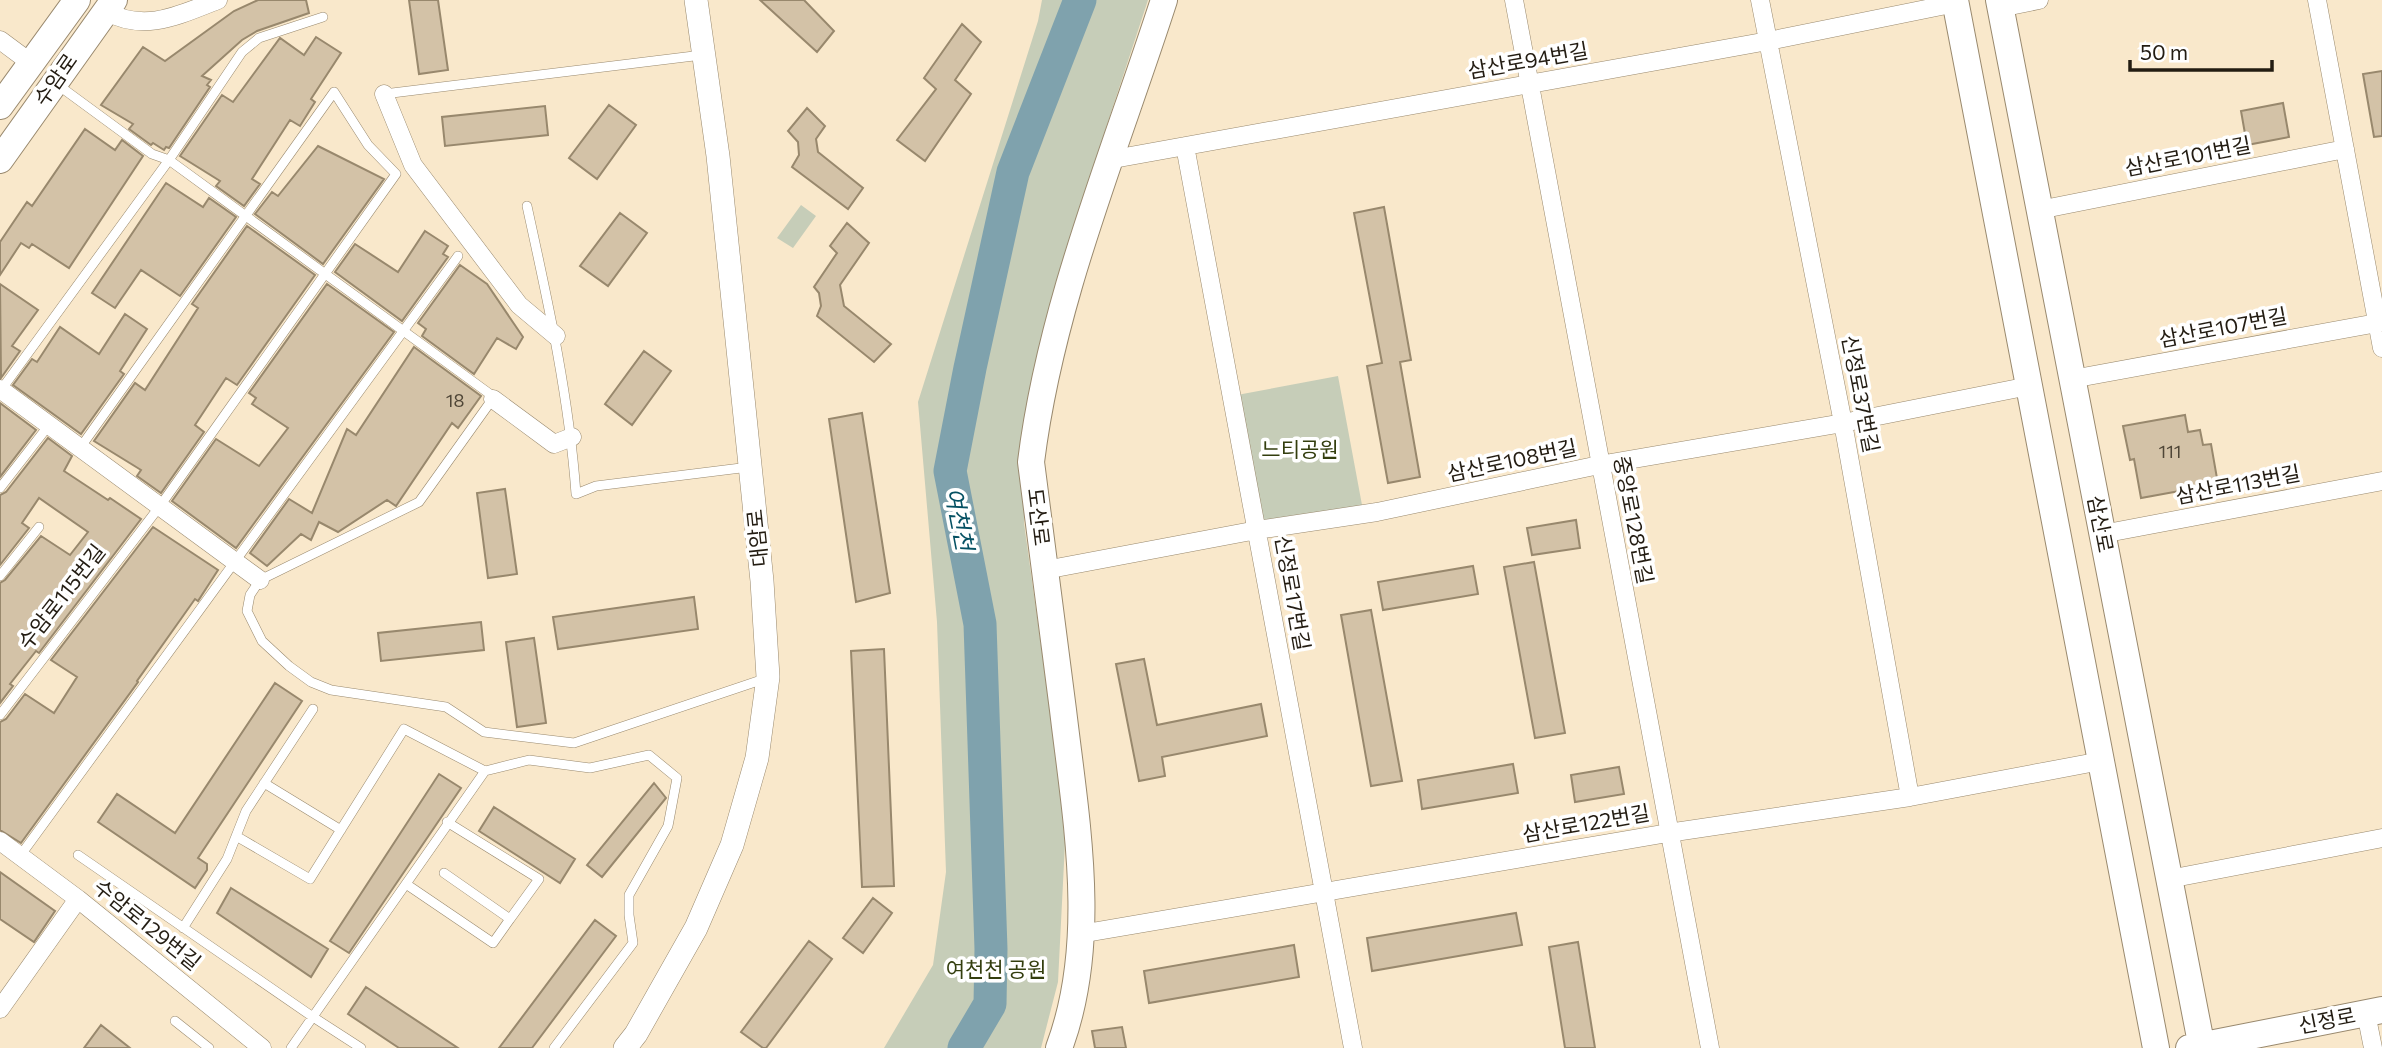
<svg xmlns="http://www.w3.org/2000/svg" width="2382" height="1048" viewBox="0 0 2382 1048" font-family="Commissioner,'Noto Sans KR',sans-serif">
	<style>
		.green { fill: #c6cdb8 }
		.lines { fill: none; stroke-linecap: round; stroke-linejoin: round }
		.river { stroke: #7fa2ad; stroke-width: 33 }
		.building { fill: #d3c2a7; stroke: #98886d; stroke-width: 2 }
		.service-casing { stroke: #99896e; stroke-width: 10 }
		.minor-casing { stroke: #99896e; stroke-width: 19 }
		.tertiary-casing { stroke: #99896e; stroke-width: 24 }
		.secondary-casing { stroke: #99896e; stroke-width: 28 }
		.service { stroke: #fff; stroke-width: 9 }
		.minor { stroke: #fff; stroke-width: 18 }
		.tertiary { stroke: #fff; stroke-width: 23 }
		.secondary { stroke: #fff; stroke-width: 26 }
		.labels { text-anchor: middle; stroke-width: 7; stroke-linejoin: round; paint-order: stroke }
		.number-label { font-size: 18px; fill: #4f4637 }
		.street-label { font-size: 21px; fill: #231c12; stroke: #fff }
		.park-label { font-size: 21px; fill: #333e0e; stroke: #fff }
		.water-label { font-size: 23px; font-style: italic; fill: #055163; stroke: #fff }
	</style>
	<rect width="100%" height="100%" fill="#f9e8cb"/>
	<!-- green -->
	<path class="green" d="M1042,0H1148L1106,128L1038,373L1025,459L1024,523L1058,768L1065,843L1058,982L1041,1048H884L933,965L946,872L937,622L918,402L1038,21Z
		M801,205L816,216L793,248L777,238Z
		M1338,376L1362,505L1261,524L1237,395Z"/>
	<g class="lines">
		<!-- river -->
		<path class="river" d="M964,1048L990,1004L991,949L980,624L950,471L970,368L1013,172L1080,0"/>
	</g>
	<!-- building -->
	<path class="building" d="M258,0H306L309,13L257,31L242,40L202,76L211,80L207,85L210,87L169,148L166,147L164,150L153,143L151,145L129,129L133,124L101,105L143,47L165,61L234,11Z
		M409,0H438L448,70L419,74Z
		M760,0H804L834,31L817,52Z
		M962,24L981,42L955,80L971,94L925,161L897,140L936,89L924,78Z
		M316,37L341,53L311,99L315,102L300,126L290,120L252,179L260,184L244,206L216,186L220,181L180,156L222,95L233,102L280,38L304,55Z
		M2382,71V136L2374,137L2363,74Z
		M2283,103L2289,137L2247,145L2241,111Z
		M609,105L636,125L597,179L569,158Z
		M545,106L548,135L445,146L442,117Z
		M807,108L825,126L816,139L818,152L863,188L848,209L792,167L799,155L798,142L788,131Z
		M85,129L115,150L122,140L143,156L69,268L32,244L29,248L21,243L0,275V242L27,202L32,206Z
		M318,146L384,179L323,264L255,214L272,192L278,196Z
		M166,183L203,207L209,198L236,217L180,296L141,270L115,308L92,293Z
		M1384,207L1411,360L1400,362L1420,477L1388,483L1367,366L1382,363L1354,213Z
		M620,213L647,233L608,286L580,266Z
		M847,223L869,243L840,285L844,306L891,344L874,362L817,316L821,306L819,293L814,287L837,253L830,246Z
		M247,226L315,275L237,385L226,378L195,425L204,432L161,493L137,476L141,470L94,441L135,383L145,390L198,308L192,304Z
		M425,231L448,246L443,254L448,257L402,321L335,272L355,244L398,272Z
		M460,265L487,284L523,337L516,349L497,338L474,374L422,336L426,329L418,323Z
		M0,284L38,310L12,346L20,351L1,378Z
		M327,284L394,332L236,548L172,501L216,439L259,466L288,428L252,404L256,398L249,393Z
		M125,314L147,329L120,371L124,374L81,434L13,385L32,359L37,362L60,327L99,354Z
		M414,347L481,396L458,428L452,423L396,506L387,500L338,532L319,522L311,540L301,534L267,566L250,553L289,499L312,513L347,429L356,435Z
		M644,351L671,371L632,425L605,404Z
		M0,403L36,430L0,477Z
		M862,413L890,593L856,602L829,419Z
		M2185,415L2188,432L2200,430L2203,445L2211,444L2218,484L2141,498L2134,459L2130,460L2123,426Z
		M48,438L72,456L64,471L108,500L110,498L141,519L39,653L36,651L10,684L13,686L0,703V583L5,580L41,536L70,555L88,532L39,498L22,523L29,528L0,565V495L6,492Z
		M505,489L517,574L488,578L477,493Z
		M1576,520L1580,548L1532,555L1527,528Z
		M153,527L218,570L198,601L195,599L137,681L138,682L21,843L0,830V722L6,719L25,694L54,713L77,677L51,660Z
		M1534,562L1565,733L1535,738L1504,567Z
		M1473,566L1478,594L1383,610L1378,582Z
		M694,597L698,629L558,649L553,617Z
		M1371,610L1402,781L1371,786L1341,615Z
		M481,622L484,650L381,661L378,633Z
		M534,638L546,723L517,727L506,642Z
		M884,649L894,886L862,887L851,651Z
		M1144,659L1157,725L1261,704L1267,736L1162,757L1165,776L1139,781L1116,664Z
		M275,683L302,701L198,858L207,864V870L195,888L98,822L117,794L175,833Z
		M1513,764L1518,793L1422,809L1418,780Z
		M1619,767L1624,794L1575,802L1571,775Z
		M439,774L461,788L349,953L330,941Z
		M654,783L666,798L602,877L587,865Z
		M494,807L575,859L560,883L479,831Z
		M0,872L55,911L34,942L0,919Z
		M231,888L328,949L311,977L217,913Z
		M873,898L892,913L863,953L843,938Z
		M1516,913L1522,945L1372,971L1367,938Z
		M595,920L616,936L532,1048H499Z
		M809,941L832,959L766,1048H763L741,1032Z
		M1578,942L1595,1048H1565L1549,947Z
		M1294,945L1299,977L1149,1003L1144,971Z
		M366,987L458,1048H399L348,1014Z
		M101,1025L130,1048H84Z
		M1122,1027L1126,1048H1095L1092,1031Z"/>
	<g class="lines">
		<defs>
			<path id="service" d="M58,85L152,154L169,160L494,397L419,502L260,580L250,595L247,611L262,641L289,666L311,682L331,690L446,707L484,732L574,743L767,678
				M384,94L702,55
				M527,206C548,302 569,396 576,494L596,486L749,467
				M1,390L169,160L242,52L259,38L323,17
				M0,488L49,425
				M0,576L39,527
				M0,715L160,506L396,174L368,145L334,92L80,448
				M264,783L341,830
				M447,822L539,879L510,919
				M236,836L310,879L404,729L485,771
				M78,855L313,1017L361,1048
				M20,856L458,256
				M406,884L493,943L510,919L444,873
				M183,928L227,859L246,811L313,709
				M175,1021L209,1048
				M291,1048L485,771L529,760L590,768L649,755L677,778L668,826L629,895V915L633,943L554,1048"/>
			<path id="minor" d="M1514,0L1710,1048
				M1760,0L1843,423L1910,797
				M2317,0L2382,348
				M2000,8L2039,0
				M105,11C145,33 179,15 218,0
				M0,40L31,63
				M384,94L413,165L519,305L556,336
				M1185,146L1353,1048
				M1108,160L1768,41L1956,3
				M2039,210L2345,149
				M2072,379L2382,322
				M0,389L260,580
				M493,399L554,444L572,437
				M2102,534L2382,481
				M1045,570L1257,530L1377,512L1599,465L1843,423L2029,386
				M0,841L78,899L262,1048
				M2169,879L2382,838
				M1080,934L1668,833L1910,797L2101,761
				M0,1009L78,899
				M2366,1013L2373,1048"/>
			<path id="tertiary" d="M625,1048L636,1034L696,928L732,845L757,758L768,677L762,581L718,156L696,0"/>
			<path id="secondary" d="M1955,0L2156,1048
				M1999,0L2202,1048
				M0,106L77,0
				M0,160L114,0
				M1059,1048C1099,941 1076,820 1063,710C1052,628 1042,545 1031,462C1051,302 1115,152 1164,0
				M2189,1048L2382,1010"/>
		</defs>
		<!-- service casing -->
		<use href="#service" class="service-casing"/>
		<!-- minor casing -->
		<use href="#minor" class="minor-casing"/>
		<!-- tertiary casing -->
		<use href="#tertiary" class="tertiary-casing"/>
		<!-- secondary casing -->
		<use href="#secondary" class="secondary-casing"/>
		<!-- service -->
		<use href="#service" class="service"/>
		<!-- minor -->
		<use href="#minor" class="minor"/>
		<!-- tertiary -->
		<use href="#tertiary" class="tertiary"/>
		<!-- secondary -->
		<use href="#secondary" class="secondary"/>
	</g>
	<g class="labels">
		<!-- number labels -->
		<g class="number-label">
			<text x="455" y="407">18</text>
			<text x="2170" y="458">111</text>
		</g>
		<!-- street labels -->
		<g class="street-label">
			<text transform="translate(1528 61) rotate(-10)" y="7">삼산로94번길</text>
			<text transform="translate(56 80) rotate(-55)" y="7">수암로</text>
			<text transform="translate(2188 157) rotate(-11)" y="7">삼산로101번길</text>
			<text transform="translate(2223 328) rotate(-11)" y="7">삼산로107번길</text>
			<text transform="translate(1860 394) rotate(79)" y="7">신정로37번길</text>
			<text transform="translate(1512 461) rotate(-12)" y="7">삼산로108번길</text>
			<text transform="translate(2238 485) rotate(-11)" y="7">삼산로113번길</text>
			<text transform="translate(1038 517) rotate(83)" y="7">도산로</text>
			<text transform="translate(1633 520) rotate(79)" y="7">중앙로128번길</text>
			<text transform="translate(2100 524) rotate(79)" y="7">삼산로</text>
			<text transform="translate(758 538) rotate(-96)" y="7">대암로</text>
			<text transform="translate(1292 593) rotate(80)" y="7">신정로17번길</text>
			<text transform="translate(62 597) rotate(-52)" y="7">수암로115번길</text>
			<text transform="translate(1586 824) rotate(-10)" y="7">삼산로122번길</text>
			<text transform="translate(147 925) rotate(39)" y="7">수암로129번길</text>
			<text transform="translate(2327 1021) rotate(-11)" y="7">신정로</text>
		</g>
		<!-- park labels -->
		<g class="park-label">
			<text x="1300" y="457">느티공원</text>
			<text x="996" y="977">여천천 공원</text>
		</g>
		<!-- water labels -->
		<g class="water-label">
			<text transform="translate(959 519) rotate(79)" y="8">여천천</text>
		</g>
	</g>
	<!-- scale -->
	<path d="M2130 60v10h142v-10" fill="none" stroke="#231c12" stroke-width="3.5"/>
	<text x="2140" y="60" font-size="21" fill="#231c12" stroke="#ffffff" stroke-width="5" paint-order="stroke">50 m</text>
</svg>
